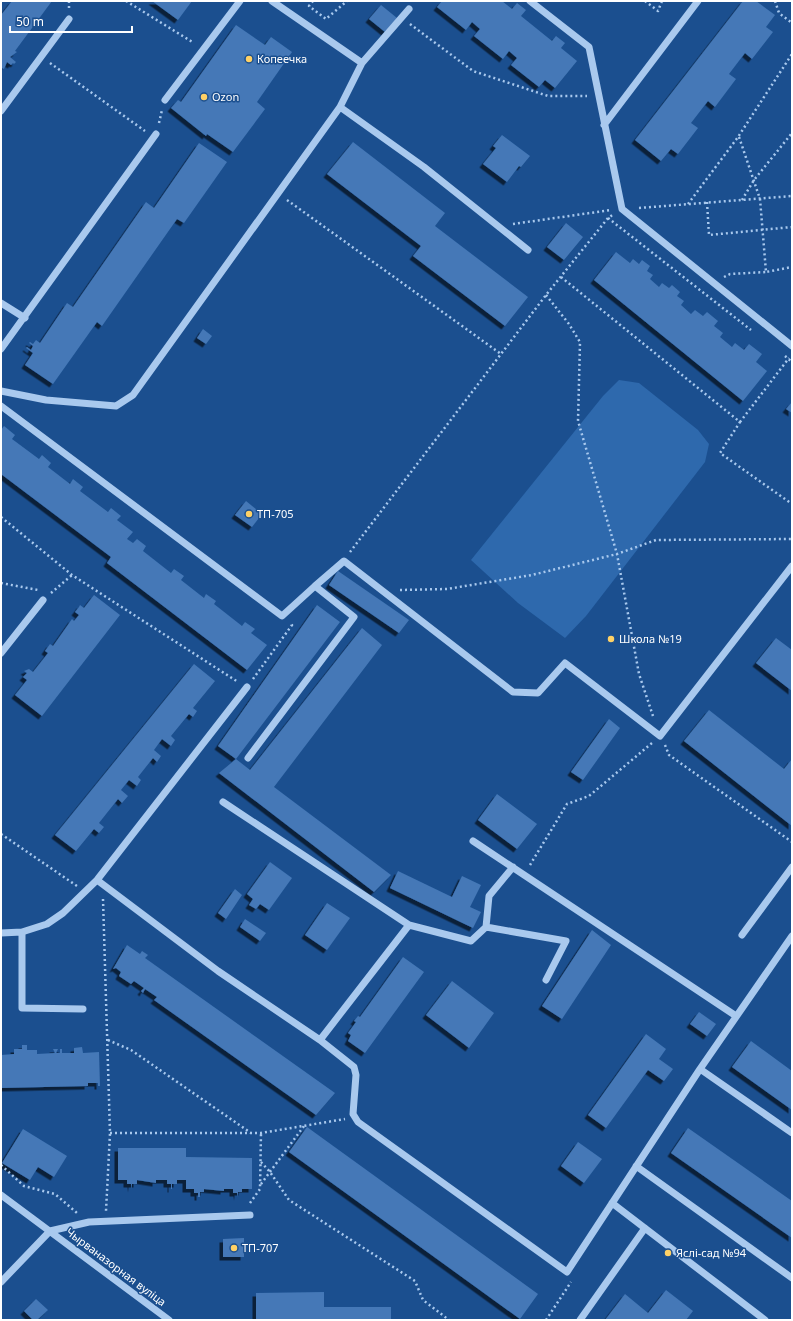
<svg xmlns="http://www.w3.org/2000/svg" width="793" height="1321" viewBox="0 0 793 1321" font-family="'Noto Sans',sans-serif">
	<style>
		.green { fill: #2e69ad }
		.building { fill: #4478b7; filter: url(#shadow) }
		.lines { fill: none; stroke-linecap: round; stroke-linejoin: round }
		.path { stroke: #a9c9ee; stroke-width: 2.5; stroke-dasharray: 2 3; stroke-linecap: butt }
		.minor { stroke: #a9c9ee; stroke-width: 7 }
		.poi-dot { fill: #ffd166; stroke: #1b4f8f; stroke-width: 1.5 }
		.labels { text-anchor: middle; stroke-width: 3; stroke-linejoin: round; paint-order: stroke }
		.poi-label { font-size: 11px; fill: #fff; stroke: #1b4f8f; text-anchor: start }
		.street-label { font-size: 11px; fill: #fff; stroke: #1b4f8f }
	</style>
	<defs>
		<filter id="shadow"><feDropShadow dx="-3.5" dy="3.5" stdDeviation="0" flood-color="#0009"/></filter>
	</defs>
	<rect width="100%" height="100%" fill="#1b4f8f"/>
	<!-- green -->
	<path class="green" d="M619,380L639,383L698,430L709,444L705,462L586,616L565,638L518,603L471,560L603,396Z"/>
	<!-- building -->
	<path class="building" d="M12,1H52L15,51L17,52L10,57L16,62L14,64L13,63L11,65L7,62L4,69L2,68L1,70V15Z
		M152,1H192L178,20Z
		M442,1H502L512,9L517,3L526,10L521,16L552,41L556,36L565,43L561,48L577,61L555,88L545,80L539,87L511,65L517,58L509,51L503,59L474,36L480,29L472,22L466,30L437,7Z
		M743,1H756L775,15L766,27L773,32L752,59L745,53L729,74L736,79L715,107L708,101L691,123L698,128L678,154L671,149L661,161L635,140Z
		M381,5L397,18L385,32L369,19Z
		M236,25L265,45L271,37L292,52L257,102L265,109L233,152L207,134L206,136L171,108L178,100L181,102Z
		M502,135L530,156L521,167L519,166L507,182L483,164L496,148L493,146Z
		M353,142L445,213L435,226L528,297L505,326L413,256L421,246L327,174Z
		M199,143L227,162L184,223L177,219L102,326L97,322L53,384L25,365L33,353L26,348L27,347L31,350L33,346L29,343L30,342L33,344L36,340L40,343L67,303L73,307L146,202L154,208Z
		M566,223L583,237L564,260L547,247Z
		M616,252L630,263L633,259L639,264L642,260L650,266L647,271L653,275L650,279L659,287L662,283L669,288L672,285L680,292L677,296L684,301L681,305L691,314L695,310L703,316L707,312L718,321L714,326L723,333L720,337L732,347L735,343L744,350L749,344L762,354L756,362L767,371L743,401L594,280Z
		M203,329L212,336L206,344L197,338Z
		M792,402V413L786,409Z
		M4,426L15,435L12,439L39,459L42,455L51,463L48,467L70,484L73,479L83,487L80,491L108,512L111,508L121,516L117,520L133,532L127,539L133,543L137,539L146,546L143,551L171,573L174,569L184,576L181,580L204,598L206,594L216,601L214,604L242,626L245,622L255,629L251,633L267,645L247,670L107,563L111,557L1,474V430Z
		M246,501L262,514L252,527L235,515Z
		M338,571L409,620L399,633L329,585Z
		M94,595L120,615L42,716L15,695L27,680L23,677L27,673L24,671L29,669L33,672L48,653L45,651L50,644L53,646L72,619L74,621L79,615L75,612L79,607L80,605L84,608Z
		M317,605L340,622L236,759L250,770L362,628L382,645L274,787L391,875L374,892L219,773L236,759L218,746Z
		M776,638L792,650V691L756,663Z
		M194,664L215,681L193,708L197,711L193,717L189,714L171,736L175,740L171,746L162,739L154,750L161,756L157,762L153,758L138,777L141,780L137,786L129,780L121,790L128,796L122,803L118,799L99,823L104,827L99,833L94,829L76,851L55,835Z
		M709,710L784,769L792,759V826L684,741Z
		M609,719L620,728L583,780L571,772Z
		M497,794L537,824L517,849L478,820Z
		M270,862L292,878L269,910L260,904L256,909L249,905L253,899L247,894Z
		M398,871L452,897L462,876L481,885L470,907L481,912L473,928L390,888Z
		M235,889L242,895L226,919L218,913Z
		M327,903L350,918L327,950L305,935Z
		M245,919L266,933L260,941L240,927Z
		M592,930L611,945L562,1019L542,1006Z
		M127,945L140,954L142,951L148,955L145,958L335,1093L316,1115L154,1000L157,997L145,989L143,993L141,991L144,988L134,981L131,984L119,976L121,972L116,968L113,969Z
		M403,957L424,972L365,1053L348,1041L351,1035L348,1033L356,1022L354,1021L358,1016L360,1017Z
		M452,981L494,1013L469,1048L426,1015Z
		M699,1012L716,1024L707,1036L690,1024Z
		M646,1034L666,1049L659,1059L673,1069L664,1081L648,1070L606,1128L588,1115Z
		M751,1041L792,1071V1110L732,1067Z
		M22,1045H27V1050H37V1054L55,1053L53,1049H58L56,1053H60V1049H62V1053H74V1048L82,1047L83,1053L99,1052L100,1086H98V1083H88V1086L1,1088V1055L14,1054V1049H22Z
		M307,1127L538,1294L520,1319L289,1152Z
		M688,1128L792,1201V1238L671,1153Z
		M23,1129L67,1156L54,1177L38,1167L30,1180L2,1163Z
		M578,1142L602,1159L584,1183L561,1166Z
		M118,1148H186V1157L252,1158V1189H242V1192H238V1197L237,1193H233V1189H224V1191L204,1189V1192H200V1197H198V1193H194V1189H186V1180H177V1184H172V1189H171V1184H167V1180H156V1183L137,1180V1184H132L131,1189V1184H127V1180H118Z
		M244,1238V1257H223V1239Z
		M666,1290L693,1311L686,1320H605L625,1294L648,1313Z
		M324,1292V1307H391V1320H256V1293Z
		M36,1299L48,1310L37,1320H33L24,1311Z"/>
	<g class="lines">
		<!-- path -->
		<path class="path" d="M126,1L194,43
			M313,1L309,6L326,19L347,1
			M645,1L658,11L662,1
			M775,1L779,13L792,23
			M69,8V1
			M410,24L473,71L548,96H587
			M50,63L145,131
			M159,123L162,110
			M739,137L760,199L766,272L792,267
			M287,200L501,354
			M742,200L754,180L792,133
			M707,202L709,235L792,227
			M688,204L738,137L792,54
			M639,208L792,196
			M608,218L751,330
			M513,224L611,210
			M561,277L740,422L720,453L792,504
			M724,277L730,274L766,272
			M546,295L569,324L580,342L578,421L617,554L639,674L653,716
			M785,356L792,362
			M740,422L789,358
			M1,517L72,575L238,682
			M350,552L546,295L608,218L614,214
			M1,583L38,590
			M400,590L447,589L532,575L617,554L656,540L792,539
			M51,593L72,575
			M253,679L292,625L290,624
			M665,745L669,755L792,842
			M1,834L77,886
			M530,865L567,804L589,796L652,743
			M103,899L110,1133L106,1211
			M108,1040L131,1050L251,1133
			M110,1133H261L345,1119
			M261,1162L270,1172L289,1200L415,1281L423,1300L449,1320
			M1,1165L24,1186L55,1194L77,1213
			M261,1184L304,1126
			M250,1203L260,1189L261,1133
			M546,1320L571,1282"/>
		<!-- minor -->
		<path class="minor" d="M272,1L362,63
			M530,1L589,47L622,209L792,346
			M165,100L240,1
			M340,107L424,167L528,250
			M1,111L69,19
			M604,125L698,1
			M1,303L25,318
			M1,349L156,134
			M1,391L46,400L116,406L133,395L340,107L362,63L409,9
			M1,406L282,616L315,586L354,617L248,758
			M315,586L344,561L513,692L538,693L565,663L660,736L792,566
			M1,653L43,600
			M223,802L409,925L471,941L486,927
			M473,841L736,1016
			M513,867L489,896L486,927L566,941L546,980
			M97,880L218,971L320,1040L354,1067L356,1075L353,1114L358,1122L567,1272L700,1069L792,936
			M22,932V1008L83,1009
			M1,933L22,932L47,924L63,913L97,880L247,687
			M742,935L792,867
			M320,1040L409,925
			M700,1069L792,1133
			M636,1166L792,1278
			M1,1195L169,1320
			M612,1203L765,1320
			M1,1282L50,1231L89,1222L250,1215
			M580,1320L645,1228"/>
	</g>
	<!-- markers -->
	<g class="poi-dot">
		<circle cx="249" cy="59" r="4"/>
		<circle cx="204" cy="97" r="4"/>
		<circle cx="249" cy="514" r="4"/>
		<circle cx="611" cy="639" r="4"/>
		<circle cx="234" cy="1248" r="4"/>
		<circle cx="668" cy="1253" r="4"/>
	</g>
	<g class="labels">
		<!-- poi labels -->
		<g class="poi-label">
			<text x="257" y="63">Копеечка</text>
			<text x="212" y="101">Ozon</text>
			<text x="257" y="518">ТП-705</text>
			<text x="619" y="643">Школа №19</text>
			<text x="242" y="1252">ТП-707</text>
			<text x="676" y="1257">Яслі-сад №94</text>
		</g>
		<!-- street labels -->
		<g class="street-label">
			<text transform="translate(116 1267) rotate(37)" y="4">Чырваназорная вуліца</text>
		</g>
	</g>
	<!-- border -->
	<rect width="793" height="1321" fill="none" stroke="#ffffff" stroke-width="4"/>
	<!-- scale -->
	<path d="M10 26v6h122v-6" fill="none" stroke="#ffffff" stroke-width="2"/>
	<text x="16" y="26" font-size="12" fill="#ffffff" stroke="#1b4f8f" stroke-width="3" paint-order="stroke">50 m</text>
</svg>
